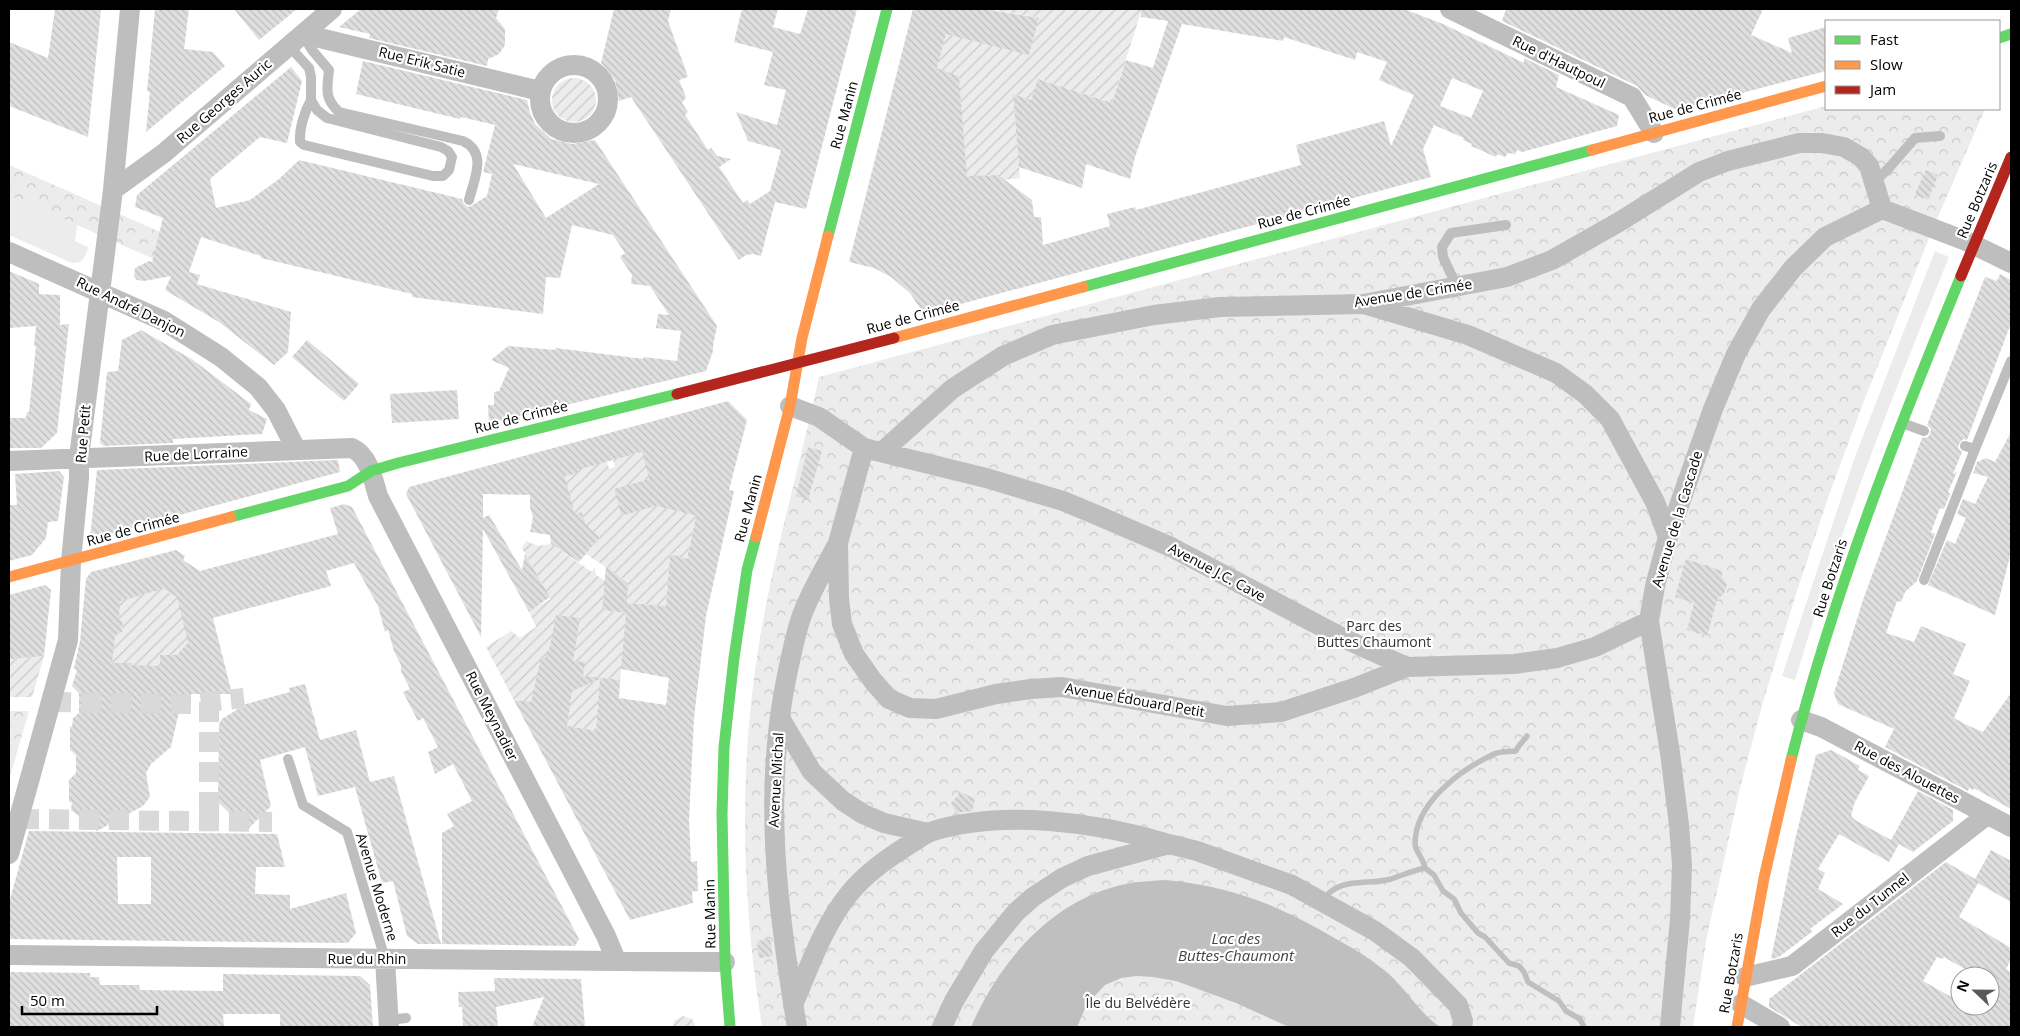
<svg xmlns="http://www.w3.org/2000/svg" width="2020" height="1036" viewBox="0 0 2020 1036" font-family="'Open Sans',sans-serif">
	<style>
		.grass { fill: #ececec }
		.forest { fill: url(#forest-crowns) }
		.garden { fill: url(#garden-furrows) }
		.water { fill: #bfbfbf }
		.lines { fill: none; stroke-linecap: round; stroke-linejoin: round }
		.stream { stroke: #bfbfbf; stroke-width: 5.5 }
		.building { fill: url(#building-back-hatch); fill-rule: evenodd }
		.street-tunnel { stroke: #d9d9d9; stroke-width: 20; stroke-dasharray: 20 10; stroke-linecap: butt }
		.lane { stroke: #bebebe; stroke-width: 10 }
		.street { stroke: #bebebe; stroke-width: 20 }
		.fast { stroke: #63d668; stroke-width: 11 }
		.slow { stroke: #ff974d; stroke-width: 11 }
		.jam { stroke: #b3261e; stroke-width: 11 }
		.labels { text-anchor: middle; stroke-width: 4.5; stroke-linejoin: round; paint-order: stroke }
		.street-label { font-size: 14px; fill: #000; stroke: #fff }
		.park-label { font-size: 14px; fill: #333; stroke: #fff }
		.water-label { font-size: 15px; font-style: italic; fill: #444; stroke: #fff }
	</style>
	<defs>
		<pattern id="forest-crowns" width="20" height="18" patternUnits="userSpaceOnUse" patternTransform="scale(1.25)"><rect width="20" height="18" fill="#ececec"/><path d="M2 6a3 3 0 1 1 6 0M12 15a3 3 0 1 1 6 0" fill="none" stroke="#c9c9c9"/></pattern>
		<pattern id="garden-furrows" width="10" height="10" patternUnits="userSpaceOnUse" patternTransform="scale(1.25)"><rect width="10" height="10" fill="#ececec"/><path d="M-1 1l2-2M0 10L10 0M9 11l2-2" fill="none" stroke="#c9c9c9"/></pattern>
		<pattern id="building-back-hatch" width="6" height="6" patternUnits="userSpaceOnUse" patternTransform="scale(1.25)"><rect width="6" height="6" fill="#dfdfdf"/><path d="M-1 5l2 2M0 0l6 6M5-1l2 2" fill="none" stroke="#bebebe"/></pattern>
	</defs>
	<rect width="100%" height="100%" fill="#fff"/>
	<!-- grass -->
	<path class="grass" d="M9,195L77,225L75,241L88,247C86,257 83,263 72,263L9,235Z
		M1935,251L1949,257C1892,396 1838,536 1795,680L1782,676L1856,454Z"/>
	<!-- forest -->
	<path class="forest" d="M1826,106V109H1985L1933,228L1863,403L1829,495L1797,591L1763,702L1741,784L1707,936L1693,1027H762C741,892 738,767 761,632C776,545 801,462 819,377Z
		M9,165L160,232L156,260L9,195Z
		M9,711H29L9,780Z"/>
	<!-- garden -->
	<path class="garden" d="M990,9H1142L1112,103L1039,79L1031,100L1013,94L1020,178L1003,180L998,175H987L984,181L967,183L959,76L937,68L946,33L1029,54L1039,18Z
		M552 100a22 22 0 1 1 44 0a22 22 0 1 1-44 0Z
		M642,452L649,479L614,489L621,516L656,506L696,516L686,563L672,561L673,555L670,554L666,606L627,603L628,582L586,554L600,537L586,525L582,512L575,514L565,476L576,468L606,459L609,469L615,467L613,460Z
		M526,541L538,546L551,544L592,572L595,568L596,575L617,588L604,587L602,610L627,613L620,680L605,679L598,712L595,743L557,724L569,708L514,700L486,647L511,631L520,638L536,627L529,611L551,599L522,548Z
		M162,589L177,597L190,642L181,655H160V666H131V663H120L113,666L107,650L115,634L122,632L123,622L119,619L117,601Z
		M44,656L32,697H9V658Z
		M683,1016L692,1019L696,1027H672L675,1020Z"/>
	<!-- water -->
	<path class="water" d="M1165,880C1231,886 1279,905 1336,939C1355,949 1374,961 1390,975C1408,992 1420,1013 1440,1027H1289L1236,1003L1176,981L1153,977L1137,976L1121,978L1105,985L1087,1004L1077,1027H971C1001,957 1059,892 1138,882C1147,881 1156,881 1165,880Z"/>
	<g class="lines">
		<!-- stream -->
		<path class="stream" d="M1425,868L1434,875L1443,891L1454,899L1461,913L1478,933L1485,937L1509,963L1519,966L1524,972L1528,982L1559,1001L1566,1011L1580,1019L1584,1027
			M1329,893C1346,878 1371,885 1391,879C1403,875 1411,871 1425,868C1424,859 1415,851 1415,844C1415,803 1460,770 1494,754C1501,751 1509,752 1516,751C1518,745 1523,742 1527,736"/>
	</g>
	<!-- building -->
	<path class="building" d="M55,9H101L88,137L9,106V42L48,58Z
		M155,9H189L184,49L213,52L225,66L146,132L150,92L147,91Z
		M234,9H297L259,40Z
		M361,9H499L496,18L505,29V45L499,54L488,59L487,66L369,38L370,34L339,27Z
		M614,9H671L668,21L688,77L679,80L686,97L682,103L688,112L685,115L708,150L711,148L717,156L731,159L719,167L743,203L747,200L750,204L770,191L781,150L748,141L736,112L777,125L786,90L764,85L773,52L734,42L742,9H778L773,27L800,34L808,9H857L806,209L775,202L761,256L753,254L746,255L739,260L631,97L619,101L615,80L601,63Z
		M913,9H985L1039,18L1029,55L946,34L937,68L959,76L967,176L998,175L1032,200L1034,217H1041L1043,245L1110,226L1107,214L1135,207L1136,210L1301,165L1296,145L1384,121L1391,146L1414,95L1379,80L1387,62L1357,52L1355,60L1284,37L1283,41L1182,24L1135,157L1130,179L1086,164L1082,188L1019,167L1013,94L1031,100L1038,79L1112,103L1126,60L1153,68L1168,21L1141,17V9H1404L1443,24L1524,63V58L1559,75L1556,87L1619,115L1617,126L1522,152L1517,150L1515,154L1508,153L1505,157L1497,154L1496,157L1471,146L1472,144L1463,140L1464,138L1434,125L1423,149L1431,177L924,314L910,293L891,277L874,268L849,262ZM1452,78L1483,91L1471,118L1440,106Z
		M1506,9H1763L1751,35L1792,53L1788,38L1826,27V71L1677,110L1645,95L1637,86L1502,21Z
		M363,61L527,100L530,113L535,124L551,139L572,144L595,140L717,326L713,346V351L706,371L489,424L488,405H494V392L499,391L509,368L491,360L508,346L555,350V348L644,359L643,357L677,361L681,331L656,328L658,314L669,315L650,286L631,284L632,275L620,257L625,253L613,235L572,225L560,278L546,277L543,314L412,297V294L261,258V256L201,237L189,272L200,275L197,284L291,312L288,352L274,365L219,322L165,290L171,276L144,281L137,280L134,276L135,268L149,261L152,262L163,218L135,207L137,195L291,67L302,81L287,143L260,137L210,179L216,208L250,200L279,179L299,160L462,199L464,204L468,207L471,206L487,196L492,174L483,172L495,125L461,117L460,119L356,94ZM513,164L599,184L546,218Z
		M1926,170L1938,175L1928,200L1915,194Z
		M9,271L39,284V294L60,295V325L69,324L57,433L41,448H9V418H26L27,412H29L36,346H34L36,326L9,328Z
		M2000,274L2011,280V323L1967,440L1963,439L1959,444L1958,448L1962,452L1953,474L1957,472L1948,492L1950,494L1944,509L1940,508L1931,532L1935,534L1917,581L1905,592L1901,602L1897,601L1886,633L1914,642L1921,626L1966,644L1953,674L1970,681L1954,718L1969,726L1983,732L2011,693V809L1974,788L1973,790L1969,788L1968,791L1885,747L1894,729L1838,704L1834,693L1863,600L1922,438L1928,437L1930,434L1931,429L1927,425L1985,277L1997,281Z
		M141,330L193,360L251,404L249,410L267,419L262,434L173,439V443L104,446L100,443L107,372L118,371L122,340Z
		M307,340L359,384L344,401L292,357Z
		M457,390L459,419L392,423L390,394Z
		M728,401L747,420L729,490L734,491L706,616L694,718L689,820L691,862L697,861L698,891L692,892L693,903L630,920L514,700L531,702L541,658H545L550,646L556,615L580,618L573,661L585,662L583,676L620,680L619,698L666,705L669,678L621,669L626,613L602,610L606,566L628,583L627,609V603L666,606L670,554L687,559L696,516L656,506L621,516L614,489L649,479L642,452L577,470L578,473L565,476L575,514L582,512L586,525L600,537L579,562L551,544L550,535L530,532L533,517L530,507V495L483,494V518L489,515L522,570L525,554L550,597L529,612L483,529L481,637L406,494L409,487ZM600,679L596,731L567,726L572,691Z
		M2011,432V552L1995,615L1928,585L1947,540L1955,544L1966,518L1957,514L1963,499L1975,504L1988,477L1973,473L1977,462L1986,458L1995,462Z
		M808,447L822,451L808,500L796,496Z
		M338,460L340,472L90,539L97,470Z
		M59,471L64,477L58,521L48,522L46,538L32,555L9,561V505H17L15,474Z
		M344,504L352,507L579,939L575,946L442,944V833L454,826L447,814L472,801L453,764L435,774L428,752L438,747L423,718L418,721L403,692L410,689L401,671V665L394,651L388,630L385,632L378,606L354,563L326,571L331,586L213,618L232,694H183L171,747L151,764L146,773L150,797L143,806L97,831L71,810L72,802H69V780L76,773V755L70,750V726L72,727L73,718L79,713V693L72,686L77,670L74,668L80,641L86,579L91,572L176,550L185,556L183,560L200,571L338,534L330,508ZM163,589L177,597L188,643L177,655H160V666L131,665V663H112L115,635L122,632L123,622L119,619L120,601Z
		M1686,559L1722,571V578L1727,584L1724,594L1717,599L1707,636L1687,630L1694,603L1675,597Z
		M45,585L51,590L44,656L9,659V595Z
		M305,684L320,740L356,730L370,782L394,776L441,944H418L407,936L393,881L382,883L355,787L318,796L305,747L260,760L271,806L247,830L218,802L219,724L222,719L246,704L290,692L289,688Z
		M1831,750L1860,766L1858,770L1869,776L1854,804L1851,816L1855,820L1891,840L1918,791L1953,810V821L1913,852L1899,844L1889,862L1839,834L1818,869L1825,873L1818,889L1843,904L1810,929L1813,931L1779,957L1771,959L1795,840L1816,755Z
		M961,792L975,799L972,811L956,813L951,803Z
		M29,831L277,834L285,867H256L255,894L290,895V909L346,893L356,933L348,943L9,939V903ZM117,857H151V904H118Z
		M1991,850L2011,861V902L1978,883L1959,917L2011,948V959L2006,969L2011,973V1027H1979L1974,1025L1973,1027H1802L1769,1007V999L1946,862L1975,879ZM1937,957L1943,959L1944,957L1977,976H1990V1006H1960V1002L1923,981Z
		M770,939L773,956L759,958L757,941Z
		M9,972L90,973V977H99L100,985H139L140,990L223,991V974L360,976L370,985L373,1027H280V1014H223L224,1027H9Z
		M494,978L581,979L585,1027H532L544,997L496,1007L498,1027H463L462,1007H459L458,992L495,991Z"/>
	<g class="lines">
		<!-- street-tunnel -->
		<path class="street-tunnel" d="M51,702L191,704L244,698
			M209,702V822
			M19,819L272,822"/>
		<!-- lane -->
		<path class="lane" d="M303,35L312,50L329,70C327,89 324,98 339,112L463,141C488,153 474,179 469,200
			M289,46L309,68L311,77V100L317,110L327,118L441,147L448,151L452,157L449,170L443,176H433L304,145L300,142C299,128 305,111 311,100
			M1874,182L1888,169L1915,138L1940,136
			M1457,287L1443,257L1442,247L1451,233L1506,225
			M1902,423L1924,431
			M1965,446L1975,449L2011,361
			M1924,580L1975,449
			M288,759L303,805L347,832L385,959
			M389,1020L406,1018"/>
		<!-- street -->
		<path class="street" d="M1450,9L1632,97L1654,133
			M303,34L540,91
			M540 99a34 34 0 1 1 68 0a34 34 0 1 1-68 0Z
			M113,190L164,153L332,9
			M9,252L164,321L221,357L258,387L276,410L296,449
			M1367,305L1468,335L1556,373L1585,394L1610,419L1655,502L1668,537
			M790,406L819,417L864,448L986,478L1063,501L1099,516L1171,547L1345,639L1407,667L1514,664L1557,658L1595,647L1649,621
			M864,448L838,543L839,599L842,624L854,654L873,681L889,699L910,708L936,709L996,694L1031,689L1062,687L1227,716L1281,712L1354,688L1407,667
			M883,451L952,389L1003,356L1052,335L1154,315L1220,307L1363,304L1507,277L1552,260L1619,222L1699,172L1728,161L1799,143H1822L1844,147L1861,157L1869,166L1882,209
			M9,461L352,448C369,456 373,479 378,496L606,936L616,960
			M780,718L812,772L843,801L863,814L884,823L928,833
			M1801,720L1821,727L2011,827
			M9,854L68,640L71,561L79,478V457L113,190L130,9
			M9,955L725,962
			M385,959L389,1027
			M1745,977L1792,966L1987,815
			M1741,1004L1780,1027
			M793,1005C809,968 823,926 849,894C866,873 888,858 910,844C917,840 923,835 930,832C1002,809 1098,822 1169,844
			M797,1027C777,907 762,790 788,670C792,653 795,635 801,618C809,594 824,570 836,547
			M942,1027L954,1001L984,951L1016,912L1033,897L1062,878L1088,866L1169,844L1197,851L1292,885L1375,931L1412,958L1458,1005L1463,1021L1462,1027
			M1670,1027L1680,919L1682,865L1679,825L1670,753L1649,621L1655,586L1668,537L1713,409L1736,354L1761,309L1793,268L1825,237L1882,209L1966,241L2011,263"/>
		<!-- fast -->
		<path class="fast" d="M1999,38L2011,34
			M828,236L887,9
			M1083,287L1592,150
			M231,517L348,486L371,471L398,463L677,394
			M1791,760C1833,594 1896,434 1961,276
			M730,1027L725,962L722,814L724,747L734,658L747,570L756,537"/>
		<!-- slow -->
		<path class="slow" d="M1592,150L1826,86
			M894,338L1083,287
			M756,537L790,406L802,338L828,236
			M9,577L231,517
			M1737,1027L1764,878L1791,760"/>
		<!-- jam -->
		<path class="jam" d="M1961,276L2011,157
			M677,394L894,338"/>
	</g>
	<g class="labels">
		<!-- street labels -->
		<g class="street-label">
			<text transform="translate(422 62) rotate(14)" y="5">Rue Erik Satie</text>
			<text transform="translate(1559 62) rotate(26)" y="5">Rue d'Hautpoul</text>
			<text transform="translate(224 101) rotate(-41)" y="5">Rue Georges Auric</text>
			<text transform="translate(1695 106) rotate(-15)" y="5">Rue de Crimée</text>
			<text transform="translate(844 115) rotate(-75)" y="5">Rue Manin</text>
			<text transform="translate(1977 200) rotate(-67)" y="5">Rue Botzaris</text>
			<text transform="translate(1304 212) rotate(-15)" y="5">Rue de Crimée</text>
			<text transform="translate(1413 293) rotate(-9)" y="5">Avenue de Crimée</text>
			<text transform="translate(131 307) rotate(26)" y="5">Rue André Danjon</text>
			<text transform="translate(913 317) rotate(-15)" y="5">Rue de Crimée</text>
			<text transform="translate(521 417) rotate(-14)" y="5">Rue de Crimée</text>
			<text transform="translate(83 434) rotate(-85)" y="5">Rue Petit</text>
			<text transform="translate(196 454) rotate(-3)" y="5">Rue de Lorraine</text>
			<text transform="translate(748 508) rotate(-75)" y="5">Rue Manin</text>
			<text transform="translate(1677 519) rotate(-73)" y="5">Avenue de la Cascade</text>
			<text transform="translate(133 529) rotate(-15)" y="5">Rue de Crimée</text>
			<text transform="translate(1217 572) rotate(28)" y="5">Avenue J.C. Cave</text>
			<text transform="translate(1830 578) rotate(-72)" y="5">Rue Botzaris</text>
			<text transform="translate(1135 700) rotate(10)" y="5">Avenue Édouard Petit</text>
			<text transform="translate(492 716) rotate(63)" y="5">Rue Meynadier</text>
			<text transform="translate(1907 772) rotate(28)" y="5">Rue des Alouettes</text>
			<text transform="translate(776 780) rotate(-87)" y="5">Avenue Michal</text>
			<text transform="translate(377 887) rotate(73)" y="5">Avenue Moderne</text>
			<text transform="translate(1870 905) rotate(-38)" y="5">Rue du Tunnel</text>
			<text transform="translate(710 914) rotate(-91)" y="5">Rue Manin</text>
			<text x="367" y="964">Rue du Rhin</text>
			<text transform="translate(1731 973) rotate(-80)" y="5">Rue Botzaris</text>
		</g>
		<!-- park labels -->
		<g class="park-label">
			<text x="1374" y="631">Parc des<tspan x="1374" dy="16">Buttes Chaumont</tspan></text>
			<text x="1138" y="1008">Île du Belvédère</text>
		</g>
		<!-- water labels -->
		<g class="water-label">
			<text x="1236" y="944">Lac des<tspan x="1236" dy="17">Buttes-Chaumont</tspan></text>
		</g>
	</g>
	<!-- border -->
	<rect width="2020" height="1036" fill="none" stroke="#000000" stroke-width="20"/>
	<!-- legend -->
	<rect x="1825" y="20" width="175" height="90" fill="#ffffff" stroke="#999999"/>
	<rect x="1835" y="36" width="25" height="8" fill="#63d668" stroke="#999999"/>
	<text x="1870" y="45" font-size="15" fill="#000000">Fast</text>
	<rect x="1835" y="61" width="25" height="8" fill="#ff974d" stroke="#999999"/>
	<text x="1870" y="70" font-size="15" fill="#000000">Slow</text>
	<rect x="1835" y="86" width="25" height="8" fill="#b3261e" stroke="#999999"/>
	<text x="1870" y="95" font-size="15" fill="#000000">Jam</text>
	<!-- north arrow -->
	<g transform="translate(1975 991) rotate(292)"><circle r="24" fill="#ffffff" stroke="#999999"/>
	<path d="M0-4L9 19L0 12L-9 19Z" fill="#595959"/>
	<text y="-8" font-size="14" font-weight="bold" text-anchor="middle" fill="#000000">N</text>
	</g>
	<!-- scale -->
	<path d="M22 1006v8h135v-8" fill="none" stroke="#000000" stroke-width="2.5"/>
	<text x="30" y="1006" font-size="15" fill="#000000" stroke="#ffffff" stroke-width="4" paint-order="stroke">50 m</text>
</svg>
